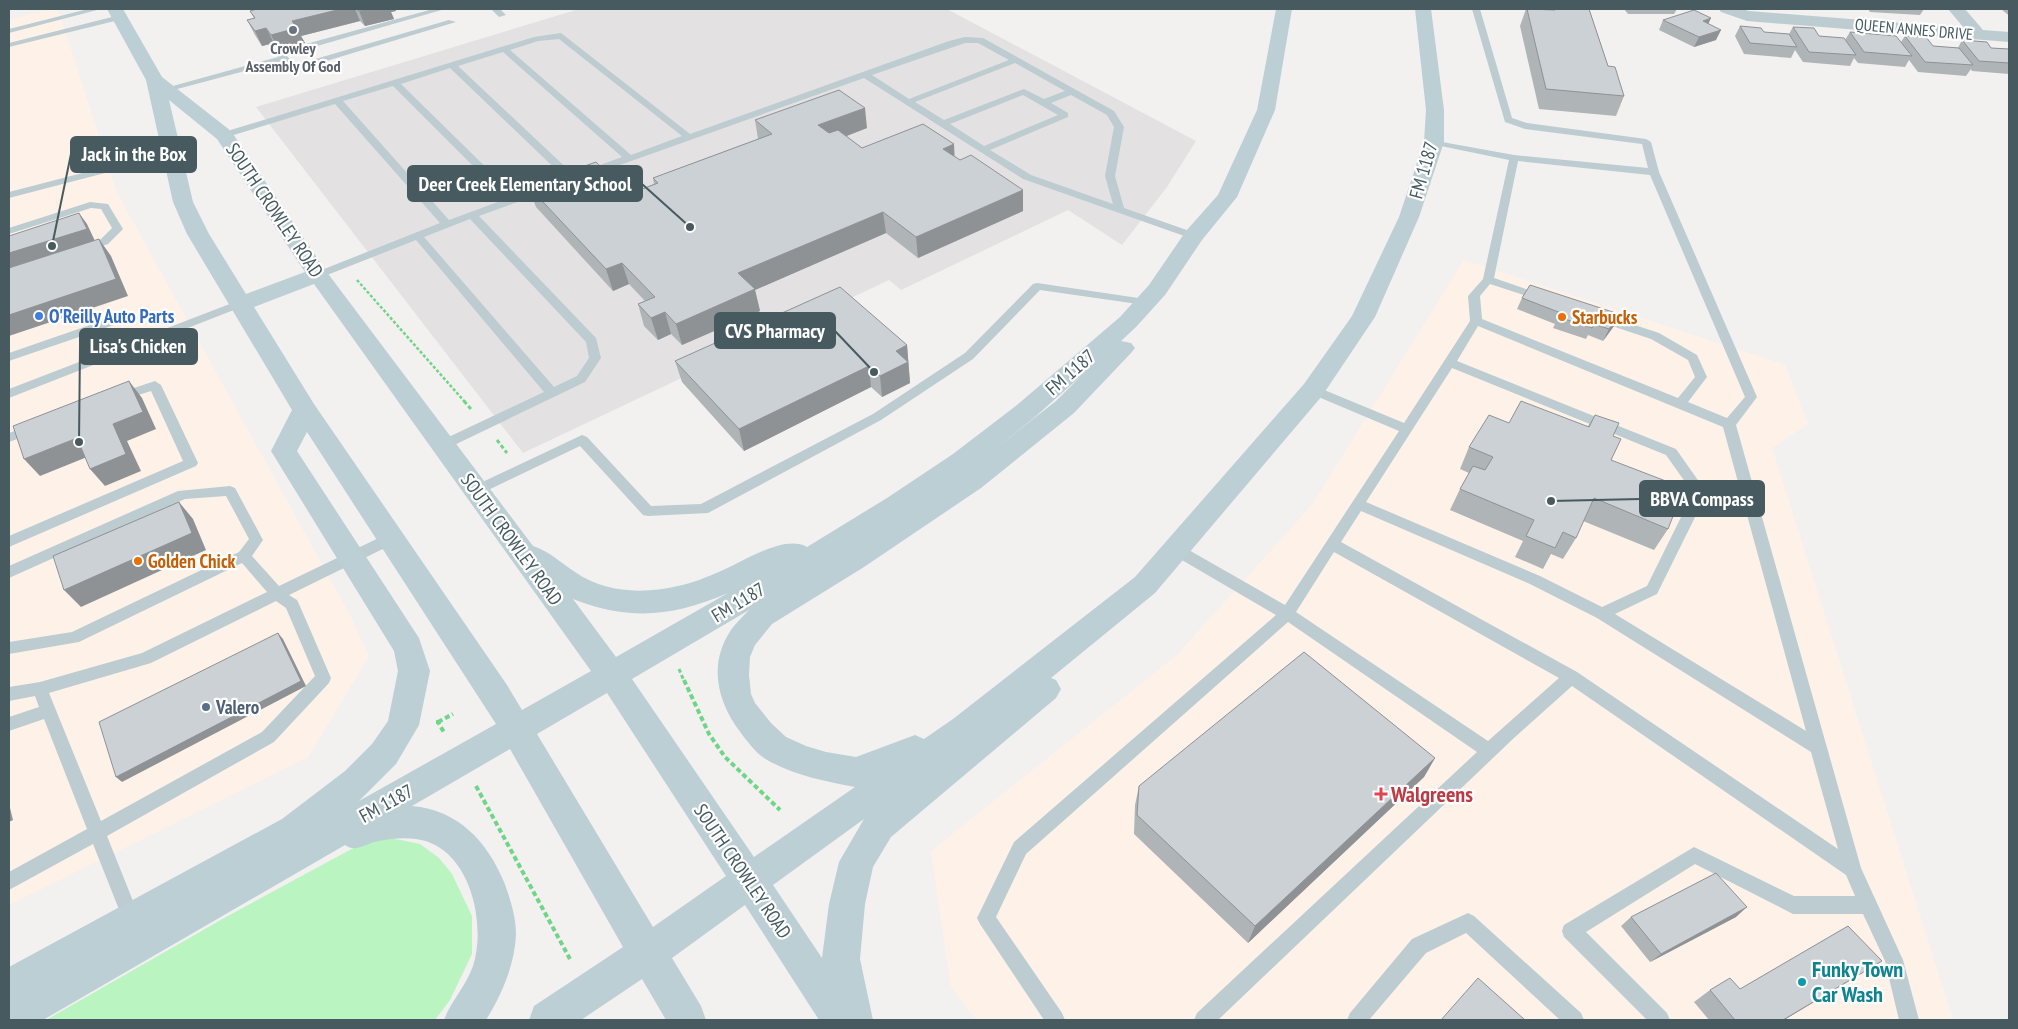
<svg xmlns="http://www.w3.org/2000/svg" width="2018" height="1029" viewBox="0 0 2018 1029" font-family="'PT Sans Narrow',sans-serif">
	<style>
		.commercial { fill: #fef2e8 }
		.education { fill: #e4e1e3 }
		.green { fill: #baf4c1 }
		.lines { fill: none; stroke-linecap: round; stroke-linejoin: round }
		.path-far2 { stroke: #6fd587; stroke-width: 2.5; stroke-dasharray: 3 2; stroke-linecap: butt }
		.path-far1 { stroke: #6fd587; stroke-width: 3; stroke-dasharray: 4 2.5; stroke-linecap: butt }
		.path { stroke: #6fd587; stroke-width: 4; stroke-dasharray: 5 3; stroke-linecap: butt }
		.service { fill: #bcccd0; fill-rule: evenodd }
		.minor { fill: #bcccd0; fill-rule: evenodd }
		.secondary { fill: #bccfd5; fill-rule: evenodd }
		.wall { fill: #afb4b7 }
		.shaded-wall { fill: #8e9295 }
		.building { fill: #cbd1d5; stroke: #8e9295 }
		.worship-dot { fill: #6b7280; stroke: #fff; stroke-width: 2 }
		.shop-dot { fill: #3f7fe0; stroke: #fff; stroke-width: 2 }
		.food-dot { fill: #e8710a; stroke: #fff; stroke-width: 2 }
		.service-dot { fill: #5c6f8a; stroke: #fff; stroke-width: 2 }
		.health-dot { fill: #e0444e; stroke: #fff; stroke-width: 2 }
		.culture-dot { fill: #0f9aa8; stroke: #fff; stroke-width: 2 }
		.labels { text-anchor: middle; stroke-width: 4.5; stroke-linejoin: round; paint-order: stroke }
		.far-street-label { font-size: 16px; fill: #465a5f; stroke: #fff }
		.far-worship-label { font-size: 16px; font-weight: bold; fill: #5b616d; stroke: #fff }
		.street-label { font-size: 19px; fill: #465a5f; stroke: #fff }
		.shop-label { font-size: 19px; font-weight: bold; fill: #366cbe; stroke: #fff; text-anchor: start }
		.food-label { font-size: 19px; font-weight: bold; fill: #c56008; stroke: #fff; text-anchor: start }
		.service-label { font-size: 19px; font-weight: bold; fill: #4e5e75; stroke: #fff; text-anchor: start }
		.near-health-label { font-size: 22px; font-weight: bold; fill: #be3a42; stroke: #fff; text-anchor: start }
		.near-culture-label { font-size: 22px; font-weight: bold; fill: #0d838f; stroke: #fff; text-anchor: start }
		.leader { fill: none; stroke: #465a5f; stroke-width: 2 }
		.callout-dot { fill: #465a5f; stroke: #fff; stroke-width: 2 }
		.callout { fill: #465a5f; stroke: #465a5f; stroke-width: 2 }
		.callout-label { font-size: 20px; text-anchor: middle; font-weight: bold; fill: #fff }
	</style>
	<rect width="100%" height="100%" fill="#f3f0f0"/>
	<!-- commercial -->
	<path class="commercial" d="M50,9H58L117,193L350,615L369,656L308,757L9,905V20Z
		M1464,260L1785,365L1808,424L1772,448L1953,1020H977L951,987L931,851L1176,656L1312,505Z"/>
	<!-- education -->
	<path class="education" d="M579,9H947L1196,141L1167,187L1122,245L1068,210L901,290L889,280L523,453L256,107Z"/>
	<!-- green -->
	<path class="green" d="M391,838L420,844L439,858L452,874L472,916V954L450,1000L435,1020H46L226,917L359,845Z"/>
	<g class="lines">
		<!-- path-far2 -->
		<path class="path-far2" d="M357,280L465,402"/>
		<!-- path-far1 -->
		<path class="path-far1" d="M464,401L471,409
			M497,440L507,453
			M679,669L684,681"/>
		<!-- path -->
		<path class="path" d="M684,680L709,734L725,757L780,810
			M436,722H438L445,734
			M438,722L453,714
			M476,786L570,959"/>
		<!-- service -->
		<path class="service" d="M88,9H101L9,33V29Z
			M433,9H445L286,55L295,65L449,20L456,22L293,71L282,61L166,92L162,89L278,57L276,54L277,52Z
			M491,9H500L506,15L499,17Z
			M1472,9H1480L1512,118L1527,123L1646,139L1651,142L1659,172L1757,397L1736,425L1861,868L1903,960L1919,1020H1899L1885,961L1863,914H1793L1695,864L1586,932L1667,1013L1670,1020H1647L1564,937L1562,931L1564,925L1694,847L1794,896H1855L1846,875L1572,686L1515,737L1218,1020H1194L1197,1013L1477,752L1288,622L1026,854L996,917L1062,1013L1065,1020H1044L980,924L977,918L1014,842L1276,615L1170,553L1168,549L1170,545L1175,544L1180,545L1285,605L1399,431L1309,393L1307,390L1309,387H1317L1404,423L1470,321L1468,296L1483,279L1509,160L1431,144V140L1514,155L1648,168L1642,144L1525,129L1505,122ZM1518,161L1650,175L1745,397L1727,418L1688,402L1707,377L1697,355L1659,333L1598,313L1592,317L1594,320L1651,339L1688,360L1695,377L1678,398L1482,319L1480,296L1490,284L1542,301L1548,298L1546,296L1494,278ZM1478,326L1723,427L1806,731L1615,614L1657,594L1707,493L1676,449L1457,361ZM1452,368L1666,455L1693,493L1647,586L1602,607L1540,576L1366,502ZM1361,511L1530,584L1597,618L1811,752L1838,849L1577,672L1341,542ZM1334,552L1559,678L1488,741L1296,612Z
			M120,15H123V19L9,47V43Z
			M561,33L690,134L949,41L965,37L983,38L1114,111L1124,127L1115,176L1124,208L1198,234L1199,236L1194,239L1190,238L1023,179L864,78L589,176H581V172L622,157L503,52L458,66L576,177V181H568L450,68L401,84L515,196L545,185H553V189L479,216L596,338L601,358L585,382L448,448H438L437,445L438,442L544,392L416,240L322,277H314L312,275L314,273L440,223L335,104L227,137L224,138L219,135L221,133L534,37ZM559,39L682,136L631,155L510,50L538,41ZM965,43H978L1009,60L909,99L872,75ZM1015,63L1065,91L1044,99L1024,89L944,120L915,102ZM393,86L506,199L449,220L343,101ZM1023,95L1058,115L984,146L950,124ZM1071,95L1107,115L1114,127L1105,176L1113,204L1031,175L990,150L1068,117V113L1051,103ZM470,219L586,342L589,358L577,376L554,387L424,237Z
			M171,150L174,151V155L9,198V192Z
			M90,202L108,204L123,229L108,244L86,251L81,248L100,240L112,228L101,209L91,208L9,234V228Z
			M1037,283L1145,299L1151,302L1145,305L1040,290L973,359L881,420L708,513L648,516L643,515L580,446L482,493H472L470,490L472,487L582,435L587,437L651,506L701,504L873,414L965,353L1033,284Z
			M240,300L246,304L244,306L9,398V389Z
			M116,316L120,317L122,320L120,323L9,361V353Z
			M155,381L161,385L198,463L196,466L9,547V536L183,461L151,391L120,401L114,397L116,394Z
			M34,424L39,425L40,428L39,431L9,442V433Z
			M230,486L235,488L263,540L252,556L279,586L387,534L392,533L397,534L399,538L397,542L289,595L297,600L299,604L331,678L329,683L274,742L107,836L141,921L138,927L132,930L126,927L93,844L9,890V872L87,829L44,719L9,731V717L39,707L35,696L9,701V687L40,682L142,653L267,592L242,563L79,642L9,654V642L72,632L239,552L249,539L226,496L185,499L9,578V566L178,491ZM276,601L286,608L315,676L262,732L101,821L49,693L151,663Z
			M1468,913L1474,916L1581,1013L1584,1020H1560L1466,933L1426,953L1369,1020H1347L1350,1013L1412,939Z"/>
		<!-- minor -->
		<path class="minor" d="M1719,9H1742L1749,11L1964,28L1948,9H1965L1983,30L2009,32V42L1747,21L1721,12Z"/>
		<!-- secondary -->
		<path class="secondary" d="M107,9H123L162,77L231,131L326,271L533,546C549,551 561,563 575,572C605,593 643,594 678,586C693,583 707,577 721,571C743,562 784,534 807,547L887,498L953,454L1017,405L1120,317L1149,285L1186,231L1218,195L1257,110L1276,9H1292L1275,110L1237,197L1202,240L1165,295L1136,327L1121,341L1131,343L1135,348L1131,353L1074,413L981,488L864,567L772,624L755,645L750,657L749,675L751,694L755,703L771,723L786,737L806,746L826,752L856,757L915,735L924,739L953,719L1135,577L1304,384L1352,316L1399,217L1424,142L1426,110L1415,9H1431L1444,110V142L1419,217L1375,317L1322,396L1155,593L1051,678L1056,680L1061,689L1056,698L891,837L873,867L865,904L860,959L873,1020H819L745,905L672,958L701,1006L706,1020H666L642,979L581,1020H529L534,1006L623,947L510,749L412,806C458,810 487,841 504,882C510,898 516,916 516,934C515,964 502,994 486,1020H444C451,1001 466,986 473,966C487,923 470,846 416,839C402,837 388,839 374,842C368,844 358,849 352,848C350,848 347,846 345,845L43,1020H9V967L282,819L345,771L372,744L388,721L398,671L394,651L271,451L292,410L187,234L173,202L146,80ZM169,100L217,139L305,272L246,294L209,234L193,202ZM314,284L591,671L522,710L507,685L314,404L254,307ZM1081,376L1056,401L994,450L1035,417ZM307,432L496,724L359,801L396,764L419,725L430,671L419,638L297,451ZM728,593L616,657L573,599C630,621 672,617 728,593ZM749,610C743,616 736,623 731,630C708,664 717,702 741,733C747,741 755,752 764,758C791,775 824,781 855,787L754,857L632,679ZM607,693L726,876L653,927L537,734ZM864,819L839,862L829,904L822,958L773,885Z"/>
	</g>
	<!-- wall -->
	<path class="wall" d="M280,9H395L396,11L391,12L394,19L365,26L360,21L301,36L305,43L279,50L274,43L262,46L255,35L247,20L254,18L250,11Z
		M1526,9H1589L1608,66L1624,96L1616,116L1539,109L1520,26Z
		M1624,9H1677L1674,14H1628Z
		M1868,9H1924L1920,15L1870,12Z
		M2001,9H2009V15L2007,14Z
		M1663,20L1708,24L1716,40L1694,47L1659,30Z
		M1740,26L1764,32L1789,34L1793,27L1819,36L1845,40L1850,32L1901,42L1905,36L1933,46L1958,48L1962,40L1991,48L2009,49V74L1972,71L1971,69L1966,76L1918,72L1909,60L1905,67L1858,63L1854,58L1850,66L1803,62L1795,50L1791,58L1744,54L1735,36Z
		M755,120L867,128L846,136L862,148L954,144V156L960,160L1023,190V211L918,258L886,233L755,290L760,311L682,345L671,334L658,340L644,326L638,304L645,301L629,284L613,291L536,207L528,186L629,194L654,184L653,178L758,139Z
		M1522,298L1619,314L1614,326L1603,341L1588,335L1586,339L1553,328L1555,324L1517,309Z
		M907,345L910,383L882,397L871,387L744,451L682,382L675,361Z
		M1595,415L1613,436L1611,460L1668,529L1654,550L1583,521L1576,538L1563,559L1551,554L1543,569L1515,557L1523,541L1450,510L1460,489L1469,473L1460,469L1469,447L1509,423L1588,426Z
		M1435,758L1424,777L1248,943L1134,834L1135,805L1139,786Z
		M1631,917H1736L1650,962L1621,926Z
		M1882,961L1784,1020H1709L1694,1002L1710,990L1740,989Z"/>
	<!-- shaded-wall -->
	<path class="shaded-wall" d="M341,9H355L360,21L301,36L305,43L279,50L271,35L292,21Z
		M368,9H395L396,11L391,12L394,19L365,26L359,11Z
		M1711,18L1706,29L1703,21Z
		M266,28L274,43L262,46L255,31Z
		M1721,30L1716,40L1694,47L1699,37Z
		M865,108L867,128L821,146L818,125Z
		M954,144L955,165L943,149Z
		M1023,190V211L918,258L916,237Z
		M883,212L886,233L755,290L760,311L682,345L676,324L738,273Z
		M79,213L87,224L95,241L9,268V253Z
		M99,239L111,256L128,296L9,336V315Z
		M622,263L629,284L613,291L606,269Z
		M665,312L671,334L658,340L651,318Z
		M1619,314L1614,326L1603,341L1609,329Z
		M907,345L910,383L882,397L880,376L896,351Z
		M869,366L871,387L744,451L739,429Z
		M129,381L142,398L156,429L127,441L141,471L105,486L90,469L113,424Z
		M77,438L92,455L40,476L24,459Z
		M179,502L193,519L206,550L81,607L64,590Z
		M278,633L283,639L306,686L122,782L116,777Z
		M1435,758L1424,777L1248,943L1255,926Z
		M9,804L13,820L9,822Z
		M1747,907L1736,917L1650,962L1661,954Z
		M1882,961L1784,1020H1783Z"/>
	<!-- building -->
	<path class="building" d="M257,9H341L292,21L297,28L271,35L266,28L255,31L247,20L255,18L250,11Z
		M356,9H368L359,11Z
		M1527,9L1555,10V9H1589L1608,66L1615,67L1624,96L1546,89Z
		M1694,10L1711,18L1703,21L1721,30L1699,37L1663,20Z
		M1740,26L1761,28L1764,32L1789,34L1797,47L1750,43Z
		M1793,27L1814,28L1819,36L1844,38L1856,55L1809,52Z
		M1850,32L1896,36L1912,56L1864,52Z
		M1905,36L1926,37L1933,46L1959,48L1973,65L1925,62Z
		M1962,40L1987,42L1991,48L2009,49V63L1979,61Z
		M839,90L865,108L818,125L829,133L838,130L862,148L923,124L954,144L943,149L960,160L971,155L1023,190L916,237L883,212L738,273L755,289L676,324L665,312L651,318L638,304L655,297L622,263L606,269L528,186L596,162L629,194L658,183L653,178L772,134L755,120Z
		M79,213L87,229L9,253V236Z
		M99,239L116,279L9,315V268Z
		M1530,285L1619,314L1609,329L1594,324L1592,328L1559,317L1561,313L1522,298Z
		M840,287L907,345L896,351L908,362L880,376L869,366L739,429L675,361Z
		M129,381L143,412L113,424L126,454L90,469L77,438L24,459L13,426Z
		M1521,401L1589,427L1595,415L1619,423L1613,436L1621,439L1611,460L1684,488L1668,529L1594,498L1576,538L1563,532L1555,548L1526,536L1534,520L1460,489L1473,466L1485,470L1493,457L1469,447L1489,415L1509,423Z
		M179,502L192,533L64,590L53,556Z
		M278,633L301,681L116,777L99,722Z
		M1304,652L1435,758L1255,926L1137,815L1139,786Z
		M1716,873L1747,907L1661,954L1631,917Z
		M1848,926L1882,961L1783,1020H1735L1710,990L1730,978L1740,989Z
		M1478,978L1525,1020H1441Z"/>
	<!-- markers -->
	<circle class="worship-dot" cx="293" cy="30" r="5"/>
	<circle class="shop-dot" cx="39" cy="316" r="5"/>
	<g class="food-dot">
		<circle cx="1562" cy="317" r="5"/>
		<circle cx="138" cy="561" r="5"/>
	</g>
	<circle class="service-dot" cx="206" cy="707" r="5"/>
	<path class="health-dot" d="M1378.5 786.5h5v5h5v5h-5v5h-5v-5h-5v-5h5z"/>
	<circle class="culture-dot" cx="1802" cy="982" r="5"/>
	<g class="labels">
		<!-- far-street labels -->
		<g class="far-street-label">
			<text transform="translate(1914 29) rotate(5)" y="6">QUEEN ANNES DRIVE</text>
		</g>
		<!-- far-worship labels -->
		<g class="far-worship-label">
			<text x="293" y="54">Crowley<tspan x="293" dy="18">Assembly Of God</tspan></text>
		</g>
		<!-- street labels -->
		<g class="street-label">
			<text transform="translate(1423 170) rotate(-74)" y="7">FM 1187</text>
			<text transform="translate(275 210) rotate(56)" y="7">SOUTH CROWLEY ROAD</text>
			<text transform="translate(1070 372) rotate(-41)" y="7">FM 1187</text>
			<text transform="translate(512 539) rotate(54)" y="7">SOUTH CROWLEY ROAD</text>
			<text transform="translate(738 602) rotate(-31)" y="7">FM 1187</text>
			<text transform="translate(386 803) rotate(-29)" y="7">FM 1187</text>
			<text transform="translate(743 871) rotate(56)" y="7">SOUTH CROWLEY ROAD</text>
		</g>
		<!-- shop labels -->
		<g class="shop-label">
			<text x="49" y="323">O'Reilly Auto Parts</text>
		</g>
		<!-- food labels -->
		<g class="food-label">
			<text x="1572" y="324">Starbucks</text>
			<text x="148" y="568">Golden Chick</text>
		</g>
		<!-- service labels -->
		<g class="service-label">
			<text x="216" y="714">Valero</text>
		</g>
		<!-- near-health labels -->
		<g class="near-health-label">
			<text x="1391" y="802">Walgreens</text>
		</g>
		<!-- near-culture labels -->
		<g class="near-culture-label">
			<text x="1812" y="977">Funky Town<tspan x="1812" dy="25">Car Wash</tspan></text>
		</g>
	</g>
	<!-- callouts -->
	<path class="leader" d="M52 246L71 154M690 227L642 184M874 372L835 331M79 442L80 346M1551 501L1640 499"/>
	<g class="callout-dot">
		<circle cx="52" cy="246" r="5"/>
		<circle cx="690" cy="227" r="5"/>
		<circle cx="874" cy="372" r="5"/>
		<circle cx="79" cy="442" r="5"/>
		<circle cx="1551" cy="501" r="5"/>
	</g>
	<g class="callout">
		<rect x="71" y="137" width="125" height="35" rx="5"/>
		<rect x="408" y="166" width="234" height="35" rx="5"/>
		<rect x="715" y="313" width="120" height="35" rx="5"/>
		<rect x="80" y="329" width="117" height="35" rx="5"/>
		<rect x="1640" y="481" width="124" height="35" rx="5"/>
	</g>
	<g class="callout-label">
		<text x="134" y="161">Jack in the Box</text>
		<text x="525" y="191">Deer Creek Elementary School</text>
		<text x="775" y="338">CVS Pharmacy</text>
		<text x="138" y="353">Lisa's Chicken</text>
		<text x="1702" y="506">BBVA Compass</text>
	</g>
	<!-- border -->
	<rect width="2018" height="1029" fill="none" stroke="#465a5f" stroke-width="20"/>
</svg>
